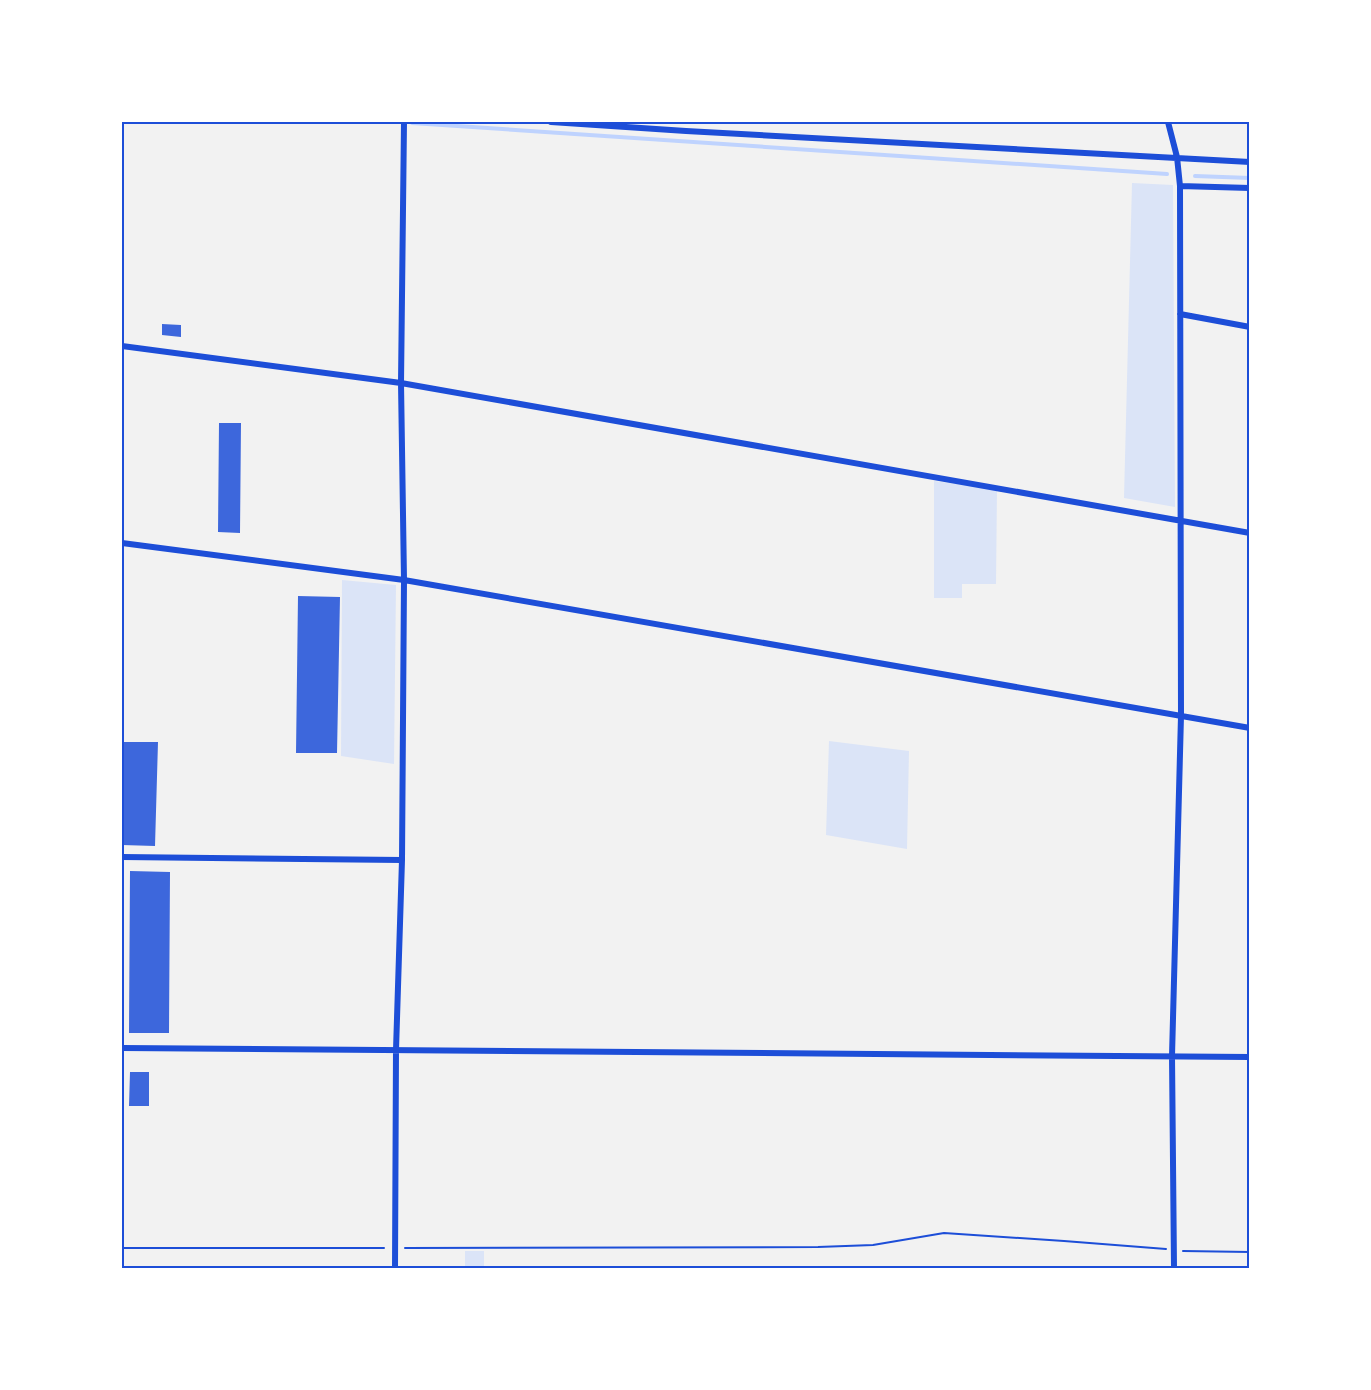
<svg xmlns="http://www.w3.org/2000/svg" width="1371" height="1390" viewBox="0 0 1371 1390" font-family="'IBM Plex Sans',sans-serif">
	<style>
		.green { fill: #dbe4f7 }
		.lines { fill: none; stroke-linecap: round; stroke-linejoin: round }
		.stream { stroke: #bfd3fe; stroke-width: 4 }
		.building { fill: #3d67dc }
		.path { stroke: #1d4ed8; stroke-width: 2 }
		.minor { stroke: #1d4ed8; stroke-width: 6 }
		.neatline { fill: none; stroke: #1d4ed8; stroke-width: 2 }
	</style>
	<rect width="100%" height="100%" fill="#f2f2f2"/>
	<!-- green -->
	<path class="green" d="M1132,183L1173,185L1175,507L1124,498Z
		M934,481L997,489L996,584H962V598H934Z
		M342,580L396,585L394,764L341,756Z
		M829,741L909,751L907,849L826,835Z
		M465,1251H484V1268H465Z"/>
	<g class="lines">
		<!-- stream -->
		<path class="stream" d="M412,123L1167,174
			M1195,176L1250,178"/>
	</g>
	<!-- building -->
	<path class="building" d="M162,324L181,325V337L162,335Z
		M219,423H241L240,533L218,532Z
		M298,596L340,597L337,753H296Z
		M122,742H158L155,846L122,845Z
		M130,871L170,872L169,1033H129Z
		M130,1072H149V1106H129Z"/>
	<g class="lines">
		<!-- path -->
		<path class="path" d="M122,1248H384
			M405,1248L818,1247L873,1245L944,1233L1064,1241L1166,1249
			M1183,1251L1250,1252"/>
		<!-- minor -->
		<path class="minor" d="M551,122L686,131L1250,162
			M1168,122L1177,157L1180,186L1181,716L1172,1056L1174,1268
			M1180,186L1250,188
			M1180,314L1250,327
			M122,346L401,383L1250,533
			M122,543L404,580L1250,728
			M122,857L402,860
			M122,1048L1250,1057
			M395,1268L396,1050L402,860L404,580L401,383L404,122"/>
	</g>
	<!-- border -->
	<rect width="1371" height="1390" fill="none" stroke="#ffffff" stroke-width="246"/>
	<rect x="123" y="123" width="1125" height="1144" class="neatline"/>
</svg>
